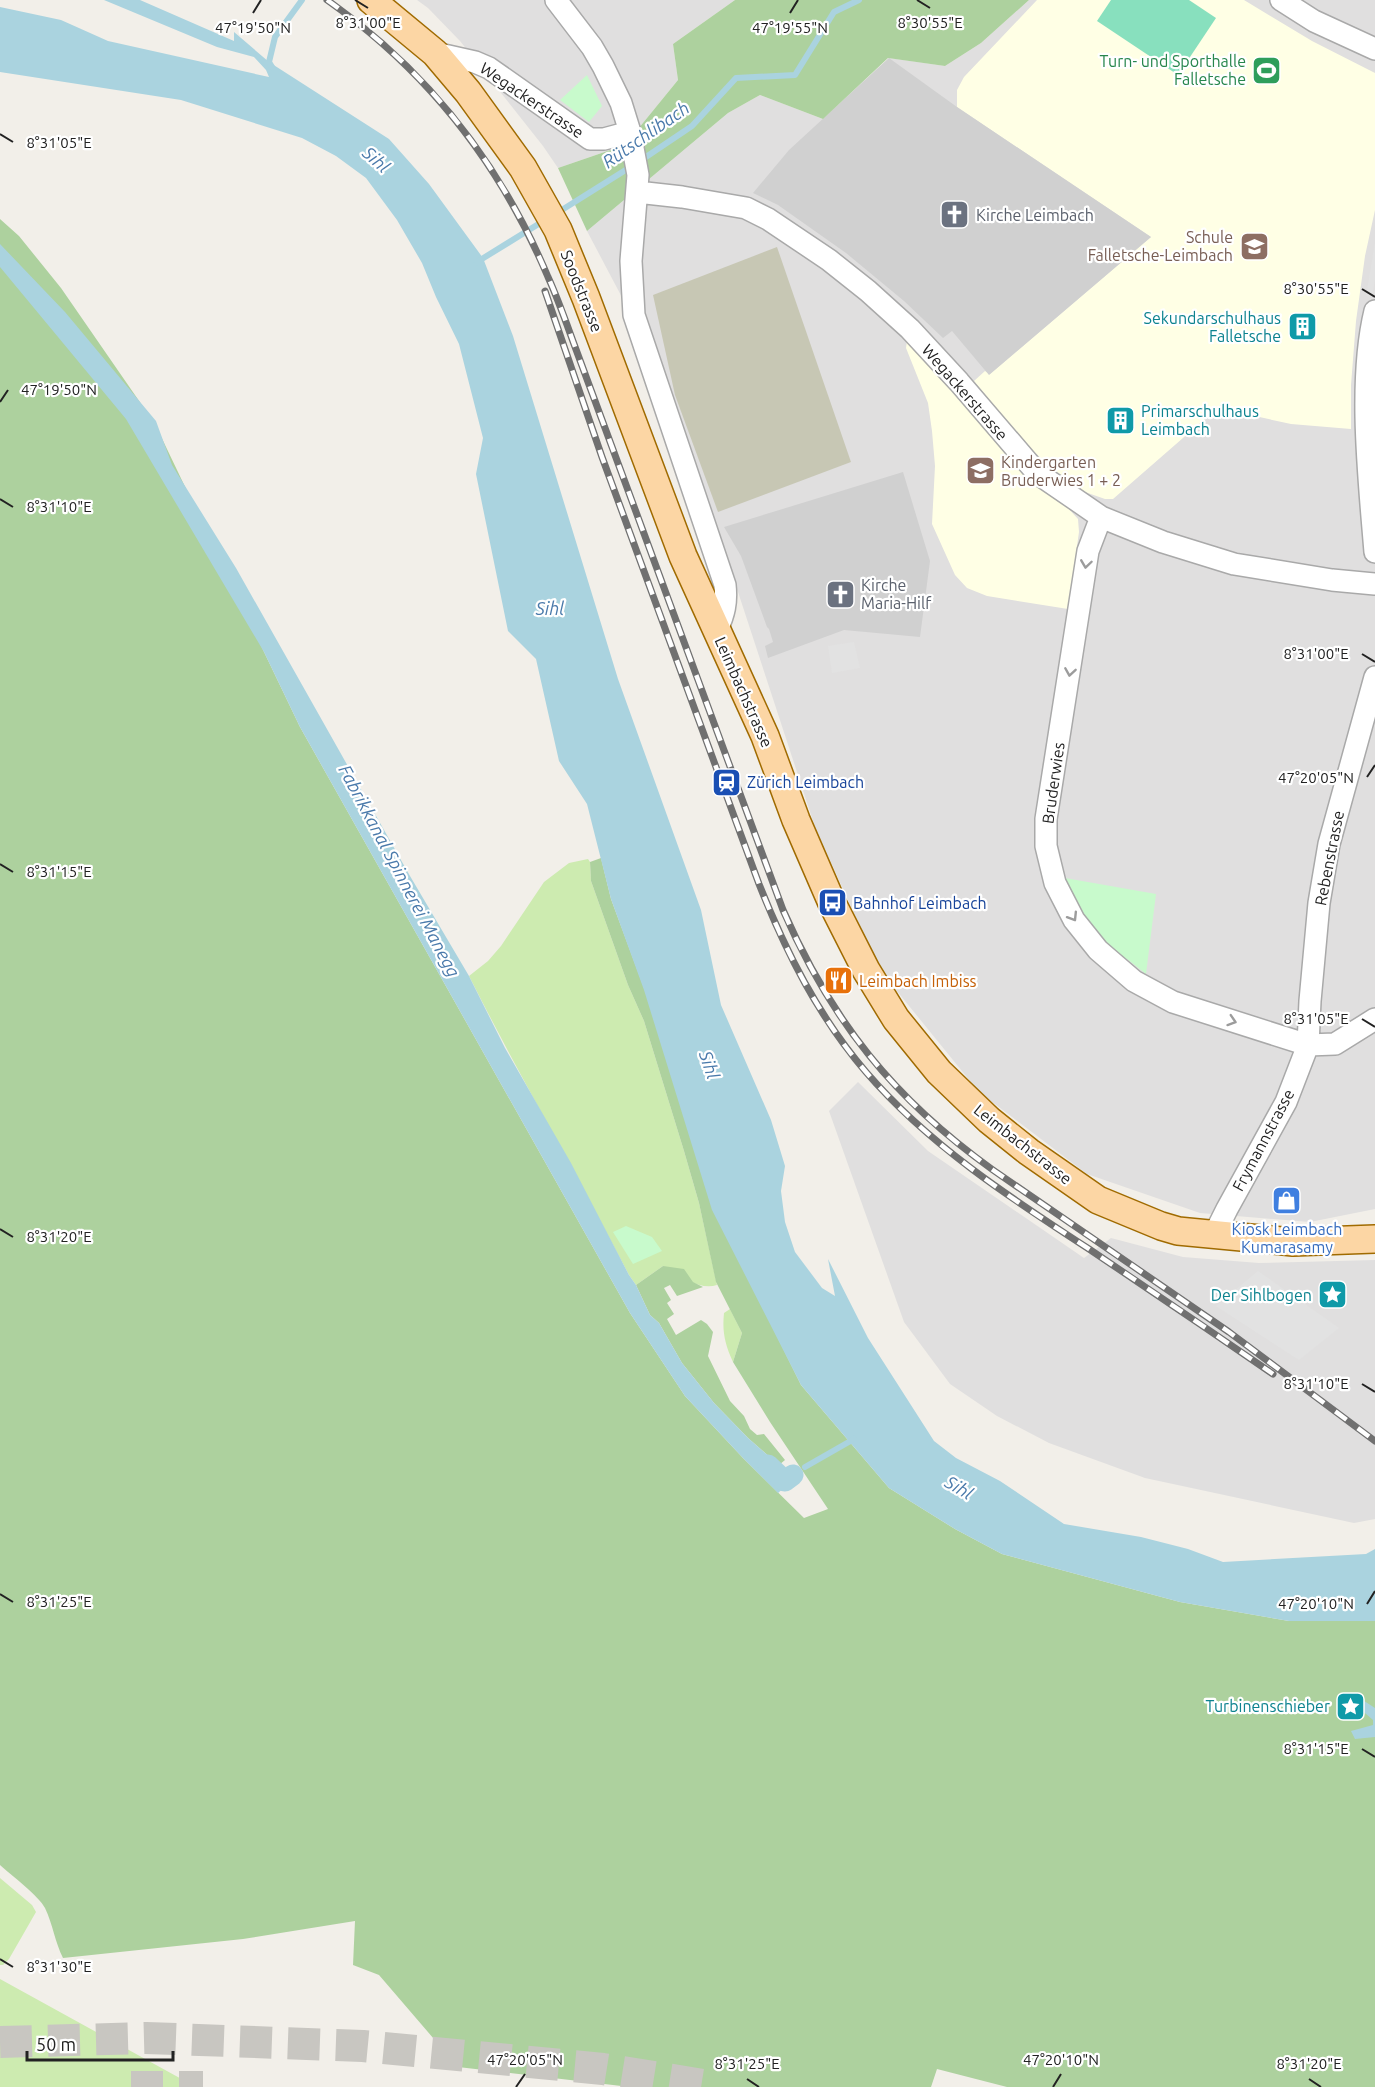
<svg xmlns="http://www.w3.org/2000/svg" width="1375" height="2087" viewBox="0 0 1375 2087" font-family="Ubuntu,sans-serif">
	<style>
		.residential { fill: #e0dfdf }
		.education { fill: #ffffe5 }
		.religious { fill: #d0d0d0 }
		.construction { fill: #c7c7b4 }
		.grass { fill: #cdebb0 }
		.forest { fill: #add19e }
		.park { fill: #c8facc }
		.pitch { fill: #88e0be }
		.parking { fill: #e2e2e2 }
		.water { fill: #aad3df }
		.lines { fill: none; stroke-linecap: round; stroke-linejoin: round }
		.stream { stroke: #aad3df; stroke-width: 6 }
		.canal { stroke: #aad3df; stroke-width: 21 }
		.highway-tunnel { stroke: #c8c6c1; stroke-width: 32; stroke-dasharray: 32 16; stroke-linecap: butt }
		.minor-casing { stroke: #a9a9a9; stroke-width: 24 }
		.major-casing { stroke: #a06b00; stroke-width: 30 }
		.minor { stroke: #fff; stroke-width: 21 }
		.major { stroke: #fcd6a4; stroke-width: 27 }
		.rail-casing { stroke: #707070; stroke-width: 7 }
		.rail { stroke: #fff; stroke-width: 4.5; stroke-dasharray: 14; stroke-linecap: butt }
		.oneway { stroke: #9c9c9c }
		.ticks { fill: none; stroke: #222; stroke-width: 2 }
		.labels { text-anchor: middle; stroke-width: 4.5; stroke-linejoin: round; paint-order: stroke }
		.leisure-label { font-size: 16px; fill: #27864d; stroke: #fff; text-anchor: end }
		.street-label { font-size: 16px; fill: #222; stroke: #fff }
		.worship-label { font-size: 16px; fill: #5b616d; stroke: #fff; text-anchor: start }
		.education-label { font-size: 16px; fill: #785e54; stroke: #fff; text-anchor: end }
		.culture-label { font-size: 16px; fill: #0d838f; stroke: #fff; text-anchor: end }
		.transit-label { font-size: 16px; fill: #164399; stroke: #fff; text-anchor: start }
		.food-label { font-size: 16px; fill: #c56008; stroke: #fff; text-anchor: start }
		.shop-label { font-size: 16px; fill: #366cbe; stroke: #fff }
		.water-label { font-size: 18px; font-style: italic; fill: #4a7aab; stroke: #fff }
		.ticks-label { font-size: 15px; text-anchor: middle; fill: #222; stroke: #fff; stroke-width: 4.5; stroke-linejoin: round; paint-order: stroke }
	</style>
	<rect width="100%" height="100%" fill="#f2efe9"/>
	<!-- residential -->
	<path class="residential" d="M417,0H735L673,44L678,80L625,145L558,168L543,146L460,41L428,8Z
		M1029,0H1375V1209L1310,1222L1200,1213L1087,1174L979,1092L879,969L815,827L720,537L664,377L587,231L728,113L760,95L823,119L889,58L945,66L981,43Z
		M858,1082L928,1151L1084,1258L1111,1238L1183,1257L1259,1263L1375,1260V1519L1354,1523L1145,1478L1049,1443L997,1416L950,1384L904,1322L829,1111Z"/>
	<!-- education -->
	<path class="education" d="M1037,0H1244L1312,41L1375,73V210L1365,256L1356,321L1351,385V429L1291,424L1241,413L1222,404L1113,499H1105L1085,492L1049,466L1024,442L974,381L985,371L990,374L1151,237L957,107V90L964,77Z
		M908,334L1078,519L1079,532L1068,609L987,596L967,588L955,575L932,524L935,466L932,431L928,403L906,348Z"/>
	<!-- religious -->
	<path class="religious" d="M889,58L957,107L1151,237L989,375L952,331L943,338L904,301L846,253L778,205L753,193L789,150Z
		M903,472L930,561L920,637L844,630L768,658L765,646L773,642L769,629L767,627L741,556L724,527Z"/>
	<!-- construction -->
	<path class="construction" d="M777,247L851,462L718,512L675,395L653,295Z"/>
	<!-- grass -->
	<path class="grass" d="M588,859L590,862L591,881L628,985L644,1021L684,1151L699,1203L717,1285C699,1291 679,1275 663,1266L636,1285L629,1275C577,1175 520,1077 469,976L488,961L501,946L544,882L569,863Z
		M730,1309L742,1333L733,1362C725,1344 722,1332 724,1313Z
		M0,1878L32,1905L36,1912L9,1959L3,1965H0Z
		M0,1979L196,2087H0Z"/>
	<!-- forest -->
	<path class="forest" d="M735,0H1029L981,43L945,66L888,58L823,119L760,95L728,113L587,231L558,168L625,145L678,80L673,44Z
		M0,219L19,236L61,288L155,424L300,727L630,1313L685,1396L743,1458L804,1518L828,1509L770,1422L733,1362L742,1333L716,1282L699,1203L684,1151L644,1021L628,985L591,881L590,862L601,858L611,899L762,1306L801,1385L889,1488L955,1529L1002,1554L1180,1602L1289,1621H1375V2087H1007L937,2069L931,2087H630L458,2067L379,1975L353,1965L355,1921L243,1939L63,1958C55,1942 53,1925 45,1908C39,1896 11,1875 0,1865Z
		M663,1266L684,1269L693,1282L703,1287L677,1296L670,1285L664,1288L671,1300L667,1303L674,1314L667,1319L676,1335L701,1320L707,1324L713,1332L708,1356L730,1401L744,1416L750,1429L757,1435L764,1434L785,1460L779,1465L748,1438L714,1403L682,1363L659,1323L650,1315L636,1285Z"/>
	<!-- park -->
	<path class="park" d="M587,75L602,106L589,122L560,100Z
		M1065,878L1156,894L1146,974L1127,959L1124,962C1097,941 1078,910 1065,878Z
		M626,1226L652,1237L662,1251L633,1264L613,1232Z"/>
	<!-- pitch -->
	<path class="pitch" d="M1111,0H1189L1216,18L1178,75L1097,21Z"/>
	<!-- parking -->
	<path class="parking" d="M1375,243V279L1372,297L1366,296Z
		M854,642L860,668L832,673L828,646Z
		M1258,1271L1339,1328L1299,1360L1216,1306Z"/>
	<!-- water -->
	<path class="water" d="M104,0H140L234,41V32L269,62L389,139L429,184L483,258L513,336L618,679L701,910L721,1005L771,1120L785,1166L781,1191L785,1222L795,1252L822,1288L835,1296L828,1259L868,1338L934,1441L956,1458L1000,1481L1064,1524L1141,1537L1188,1549L1223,1562L1366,1554L1375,1549V1621H1289L1180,1602L1002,1554L955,1529L889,1488L801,1385L712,1210L644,990L611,899L587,804L559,761L536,659L508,631L476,474L483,438L459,344L436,297L422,263L397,220L366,178L336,156L302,138L181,100L0,72V7L61,20L108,41L269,77L266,70L254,57L217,47Z
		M0,244L65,312L156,421L172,465L236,568L410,876L469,976L505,1048L571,1163L629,1275L636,1285L650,1315L659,1323L682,1363L714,1403L748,1438L779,1465L777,1469L791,1482L778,1493L743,1458L685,1396L630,1313L300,727L264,652L126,419L0,267Z
		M1361,1699L1375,1708V1737L1355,1739L1351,1731L1373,1725V1720L1358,1707Z"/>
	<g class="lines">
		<!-- stream -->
		<path class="stream" d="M272,67L269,62L275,37L302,0
			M640,161L692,126L736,78L795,75L834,12L859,0
			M557,213L632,166
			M477,262L545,220
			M805,1467L854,1439"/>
		<!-- canal -->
		<path class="canal" d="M768,1465L785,1481L793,1475"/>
		<!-- highway-tunnel -->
		<path class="highway-tunnel" d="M0,2042L146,2038L363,2046L603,2069L716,2087
			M131,2087H203"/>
		<defs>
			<path id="minor" d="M556,0L592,47L603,66L621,103L630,132L638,175L631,261L634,315L725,585C727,603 724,614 717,630
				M1281,0L1314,21L1375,49
				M435,53L475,62L489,68L590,139H604L630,132
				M637,192L682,197L746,208L768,219L829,260L868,291L910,329L959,382L1037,473L1101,517L1163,542L1234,564L1332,580L1375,584
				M1375,311C1358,381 1369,479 1375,552
				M1101,517L1088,551L1046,819V846L1055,883L1074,920L1098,950L1134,981L1173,1002L1308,1045L1335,1044L1375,1019
				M1214,1235L1227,1209L1286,1102L1308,1045L1310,1001L1319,903L1329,844L1375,677"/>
			<path id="major" d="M371,0L435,53L468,92L523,168L558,230L586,298L683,556L765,736L796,820L832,903L866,970L896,1019L939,1072L989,1120L1029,1152L1098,1200L1161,1226L1178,1231L1293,1242L1375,1239"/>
		</defs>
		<!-- minor casing -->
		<use href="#minor" class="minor-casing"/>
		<!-- major casing -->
		<use href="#major" class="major-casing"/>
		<!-- minor -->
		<use href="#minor" class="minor"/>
		<!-- major -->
		<use href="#major" class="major"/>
		<defs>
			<path id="rail" d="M327,0C428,71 500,163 548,277C558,299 566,322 574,344L783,910C832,1022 894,1099 993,1170L1229,1332L1375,1441
				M545,291L602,457L759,884C786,952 818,1016 866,1072C929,1145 1009,1197 1089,1249C1150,1290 1212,1332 1273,1374"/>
		</defs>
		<!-- rail casing -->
		<use href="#rail" class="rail-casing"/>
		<!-- rail -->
		<use href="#rail" class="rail"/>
	</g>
	<!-- one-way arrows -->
	<defs><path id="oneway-chevron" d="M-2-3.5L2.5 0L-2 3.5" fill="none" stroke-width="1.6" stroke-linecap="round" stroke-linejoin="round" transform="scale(1.5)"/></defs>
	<g class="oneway">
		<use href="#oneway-chevron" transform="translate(1086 564) rotate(98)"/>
		<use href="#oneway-chevron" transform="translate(1070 672) rotate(99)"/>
		<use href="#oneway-chevron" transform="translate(1073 917) rotate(58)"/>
		<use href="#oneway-chevron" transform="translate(1232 1021) rotate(18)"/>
	</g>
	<!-- ticks -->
	<path class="ticks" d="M355,0L368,8M917,0L930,8M253,13L261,0M790,13L798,0M0,134L13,142M1362,289L1375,297M0,402L8,390M0,499L13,507M1362,654L1375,662M1367,777L1375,765M0,864L13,872M1362,1019L1375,1027M0,1229L13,1237M1362,1384L1375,1392M0,1594L13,1602M1367,1604L1375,1591M1362,1749L1375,1757M0,1959L13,1967M747,2079L759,2087M1309,2079L1321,2087M516,2087L525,2074M1053,2087L1061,2074"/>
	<!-- icons -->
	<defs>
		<symbol id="stadium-square" viewBox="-11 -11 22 22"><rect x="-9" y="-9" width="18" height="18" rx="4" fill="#2e9e5b" stroke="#fff"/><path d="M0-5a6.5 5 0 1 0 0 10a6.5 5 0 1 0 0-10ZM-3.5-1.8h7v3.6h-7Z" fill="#fff"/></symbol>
		<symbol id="church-square" viewBox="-11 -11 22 22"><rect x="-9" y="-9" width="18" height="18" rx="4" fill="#6b7280" stroke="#fff"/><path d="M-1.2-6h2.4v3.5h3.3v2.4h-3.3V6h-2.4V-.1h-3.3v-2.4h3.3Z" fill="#fff"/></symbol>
		<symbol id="school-square" viewBox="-11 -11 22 22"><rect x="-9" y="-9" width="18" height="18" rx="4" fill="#8d6e63" stroke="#fff"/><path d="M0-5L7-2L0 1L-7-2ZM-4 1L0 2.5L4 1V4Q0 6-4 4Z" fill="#fff"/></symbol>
		<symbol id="building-square" viewBox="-11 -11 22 22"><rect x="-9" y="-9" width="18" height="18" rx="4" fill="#0f9aa8" stroke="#fff"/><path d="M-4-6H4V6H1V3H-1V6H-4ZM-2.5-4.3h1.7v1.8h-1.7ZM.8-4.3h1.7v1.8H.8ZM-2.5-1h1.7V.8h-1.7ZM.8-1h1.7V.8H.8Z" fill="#fff"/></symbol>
		<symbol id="station-square" viewBox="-11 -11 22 22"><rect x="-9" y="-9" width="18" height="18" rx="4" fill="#1a4fb4" stroke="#fff"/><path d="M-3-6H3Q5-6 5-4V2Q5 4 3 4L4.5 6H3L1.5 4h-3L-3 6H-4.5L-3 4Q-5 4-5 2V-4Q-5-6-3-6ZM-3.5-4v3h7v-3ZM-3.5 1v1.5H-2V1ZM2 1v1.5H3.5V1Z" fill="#fff"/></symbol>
		<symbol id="bus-square" viewBox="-11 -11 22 22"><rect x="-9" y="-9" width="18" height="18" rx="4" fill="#1a4fb4" stroke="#fff"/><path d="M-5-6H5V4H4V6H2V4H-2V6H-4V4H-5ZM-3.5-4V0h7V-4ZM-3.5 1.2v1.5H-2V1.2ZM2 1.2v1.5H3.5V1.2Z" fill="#fff"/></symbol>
		<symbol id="restaurant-square" viewBox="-11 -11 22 22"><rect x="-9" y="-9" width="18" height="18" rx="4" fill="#e8710a" stroke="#fff"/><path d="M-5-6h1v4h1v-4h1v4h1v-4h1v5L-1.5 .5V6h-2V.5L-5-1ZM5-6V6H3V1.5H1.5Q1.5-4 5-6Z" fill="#fff"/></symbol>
		<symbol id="shop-square" viewBox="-11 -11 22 22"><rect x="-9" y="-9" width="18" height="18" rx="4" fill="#3f7fe0" stroke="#fff"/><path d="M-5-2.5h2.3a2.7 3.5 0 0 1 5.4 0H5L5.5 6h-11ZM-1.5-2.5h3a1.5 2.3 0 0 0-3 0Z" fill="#fff"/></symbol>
		<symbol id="sight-square" viewBox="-11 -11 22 22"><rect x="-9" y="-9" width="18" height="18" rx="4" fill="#0f9aa8" stroke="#fff"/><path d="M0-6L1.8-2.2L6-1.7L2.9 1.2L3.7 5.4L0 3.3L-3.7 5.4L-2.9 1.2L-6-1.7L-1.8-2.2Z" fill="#fff"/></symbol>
	</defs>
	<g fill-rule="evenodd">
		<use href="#stadium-square" x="1250" y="54" width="33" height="33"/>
		<use href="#church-square" x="938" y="198" width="33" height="33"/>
		<use href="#school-square" x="1238" y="230" width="33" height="33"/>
		<use href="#building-square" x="1286" y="310" width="33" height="33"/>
		<use href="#building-square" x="1104" y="404" width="33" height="33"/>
		<use href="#school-square" x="964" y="454" width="33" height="33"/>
		<use href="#church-square" x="824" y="578" width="33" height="33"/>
		<use href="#station-square" x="710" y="766" width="33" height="33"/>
		<use href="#bus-square" x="816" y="886" width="33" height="33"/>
		<use href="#restaurant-square" x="822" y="964" width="33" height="33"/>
		<use href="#shop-square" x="1270" y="1184" width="33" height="33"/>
		<use href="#sight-square" x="1316" y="1278" width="33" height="33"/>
		<use href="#sight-square" x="1334" y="1690" width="33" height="33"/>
	</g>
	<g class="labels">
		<!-- leisure labels -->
		<g class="leisure-label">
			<text x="1246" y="67">Turn- und Sporthalle<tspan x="1246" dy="18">Falletsche</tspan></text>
		</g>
		<!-- street labels -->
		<g class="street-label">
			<text transform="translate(532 100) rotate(34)" y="6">Wegackerstrasse</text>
			<text transform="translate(582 291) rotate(68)" y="6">Soodstrasse</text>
			<text transform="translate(965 392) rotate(49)" y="6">Wegackerstrasse</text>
			<text transform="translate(744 692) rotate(66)" y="6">Leimbachstrasse</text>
			<text transform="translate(1053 783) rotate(-82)" y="6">Bruderwies</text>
			<text transform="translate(1329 858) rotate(-79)" y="6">Rebenstrasse</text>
			<text transform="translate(1263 1140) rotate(-62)" y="6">Frymannstrasse</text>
			<text transform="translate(1023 1144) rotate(38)" y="6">Leimbachstrasse</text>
		</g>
		<!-- worship labels -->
		<g class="worship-label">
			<text x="976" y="221">Kirche Leimbach</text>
			<text x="861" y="591">Kirche<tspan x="861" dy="18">Maria-Hilf</tspan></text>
		</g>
		<!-- education labels -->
		<g class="education-label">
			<text x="1233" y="243">Schule<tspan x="1233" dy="18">Falletsche-Leimbach</tspan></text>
			<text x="1001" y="468" text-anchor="start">Kindergarten<tspan x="1001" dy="18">Bruderwies 1 + 2</tspan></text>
		</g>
		<!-- culture labels -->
		<g class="culture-label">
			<text x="1281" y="324">Sekundarschulhaus<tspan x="1281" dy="18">Falletsche</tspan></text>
			<text x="1141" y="417" text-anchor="start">Primarschulhaus<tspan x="1141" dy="18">Leimbach</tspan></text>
			<text x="1312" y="1301">Der Sihlbogen</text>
			<text x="1330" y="1712">Turbinenschieber</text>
		</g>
		<!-- transit labels -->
		<g class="transit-label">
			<text x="747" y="788">Zürich Leimbach</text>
			<text x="853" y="909">Bahnhof Leimbach</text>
		</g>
		<!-- food labels -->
		<g class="food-label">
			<text x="859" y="987">Leimbach Imbiss</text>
		</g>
		<!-- shop labels -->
		<g class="shop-label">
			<text x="1287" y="1235">Kiosk Leimbach<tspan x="1287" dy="18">Kumarasamy</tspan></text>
		</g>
		<!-- water labels -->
		<g class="water-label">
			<text transform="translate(646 135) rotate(-35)" y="6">Rütschlibach</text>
			<text transform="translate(376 160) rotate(42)" y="6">Sihl</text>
			<text x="550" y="615">Sihl</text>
			<text transform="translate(399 871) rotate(62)" y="6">Fabrikkanal Spinnerei Manegg</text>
			<text transform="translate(709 1065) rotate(71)" y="6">Sihl</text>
			<text transform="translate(959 1488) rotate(31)" y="6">Sihl</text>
		</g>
	</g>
	<g class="ticks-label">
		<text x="368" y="28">8°31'00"E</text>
		<text x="930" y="28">8°30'55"E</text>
		<text x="253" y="33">47°19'50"N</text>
		<text x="790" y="33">47°19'55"N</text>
		<text x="59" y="148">8°31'05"E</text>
		<text x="1316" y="294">8°30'55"E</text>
		<text x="59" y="395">47°19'50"N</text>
		<text x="59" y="512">8°31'10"E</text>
		<text x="1316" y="659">8°31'00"E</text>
		<text x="1316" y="783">47°20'05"N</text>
		<text x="59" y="877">8°31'15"E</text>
		<text x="1316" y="1024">8°31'05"E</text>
		<text x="59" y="1242">8°31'20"E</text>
		<text x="1316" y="1389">8°31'10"E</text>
		<text x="59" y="1607">8°31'25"E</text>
		<text x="1316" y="1609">47°20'10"N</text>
		<text x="1316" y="1754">8°31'15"E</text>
		<text x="59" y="1972">8°31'30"E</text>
		<text x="525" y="2065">47°20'05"N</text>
		<text x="1061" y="2065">47°20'10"N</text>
		<text x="747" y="2069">8°31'25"E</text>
		<text x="1309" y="2069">8°31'20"E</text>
	</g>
	<!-- scale -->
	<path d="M27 2051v9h146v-9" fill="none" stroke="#222222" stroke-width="3"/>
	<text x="36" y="2051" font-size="18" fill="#222222" stroke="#ffffff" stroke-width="4.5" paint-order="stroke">50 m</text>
</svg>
